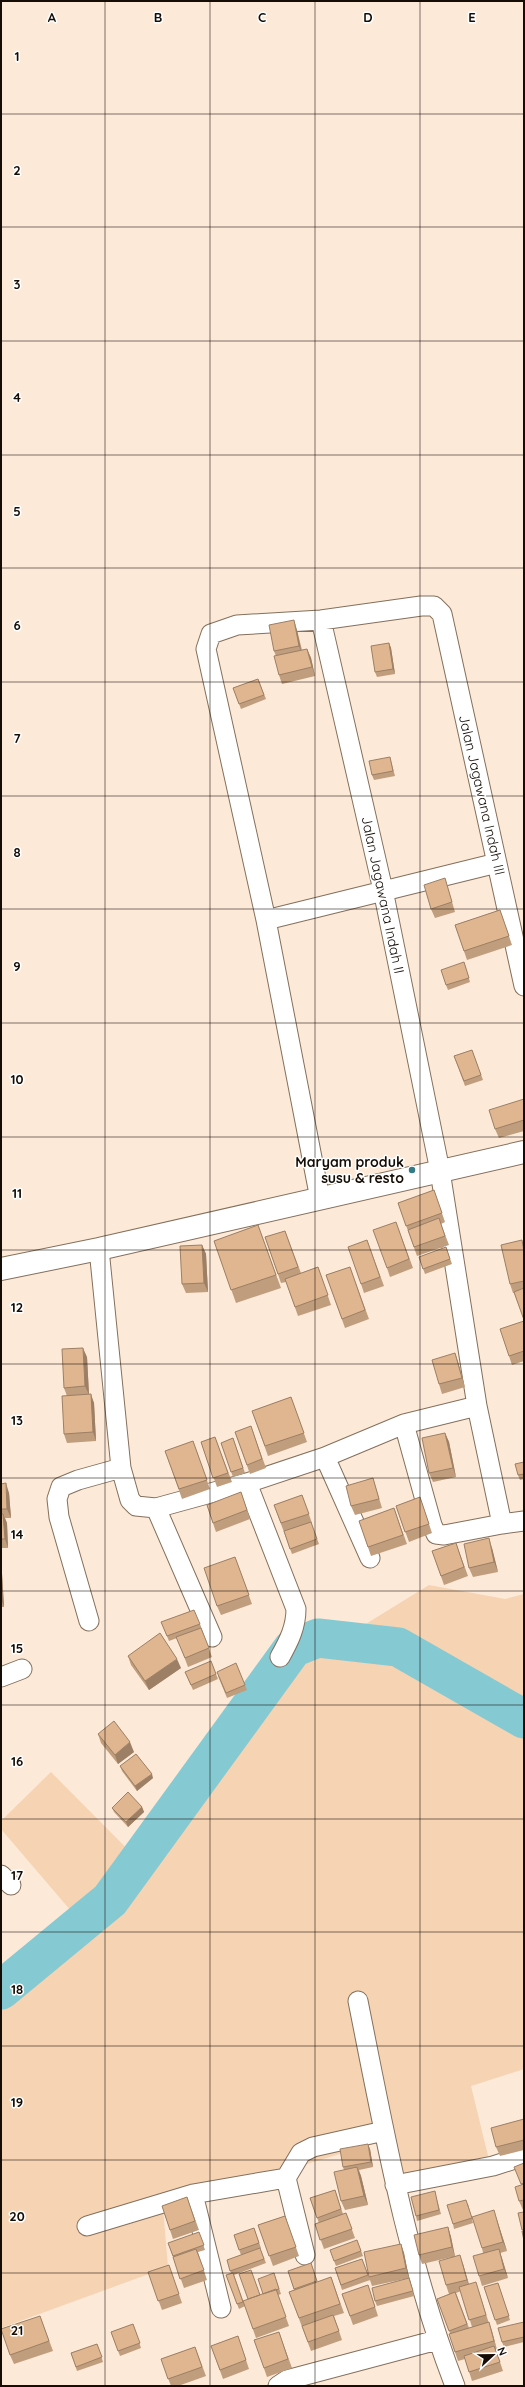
<svg xmlns="http://www.w3.org/2000/svg" width="525" height="2387" viewBox="0 0 525 2387" font-family="Quicksand,sans-serif">
	<style>
		.green { fill: #f5d3b3 }
		.lines { fill: none; stroke-linecap: round; stroke-linejoin: round }
		.river { stroke: #85c9d3; stroke-width: 39 }
		.street-casing { stroke: #846f5c; stroke-width: 21 }
		.secondary-casing { stroke: #846f5c; stroke-width: 24 }
		.street { stroke: #fff; stroke-width: 19 }
		.secondary { stroke: #fff; stroke-width: 22 }
		.wall { fill: #c09d7c; fill-rule: evenodd }
		.shaded-wall { fill: #9c7f65 }
		.building { fill: #dfb690; stroke: #9c7f65 }
		.grid { fill: none; stroke: #140c05; stroke-width: 1; stroke-opacity: 0.55 }
		.poi-dot { fill: #347b85; stroke: #fff; stroke-width: 1.5 }
		.labels { text-anchor: middle; stroke-width: 3; stroke-linejoin: round; paint-order: stroke }
		.street-label { font-size: 14px; fill: #140c05; stroke: #fff }
		.poi-label { font-size: 14px; font-weight: bold; fill: #140c05; stroke: #fff; text-anchor: end }
		.grid-label { font-size: 13px; text-anchor: middle; font-weight: bold; fill: #140c05; stroke: #fff; stroke-width: 3; stroke-linejoin: round; paint-order: stroke }
	</style>
	<rect width="100%" height="100%" fill="#fce9d7"/>
	<!-- green -->
	<path class="green" d="M429,1585L505,1599L524,1594V2069L471,2086L490,2164L404,2184L392,2138L163,2208L168,2267L1,2328V1985L18,1969L89,1932L1,1829V1821L51,1772L147,1869L210,1770L249,1696Z"/>
	<g class="lines">
		<!-- river -->
		<path class="river" d="M1,1990L110,1900L293,1648L318,1638L398,1647L524,1719"/>
		<defs>
			<path id="street" d="M321,620L383,890L440,1171L477,1406L502,1524L524,1521
				M266,920L497,863
				M320,1199L266,920L206,649L211,634L237,625L321,620L421,606H434L442,614L524,986
				M99,1249L121,1468L130,1500L136,1506L156,1508L247,1483L325,1457L404,1424L477,1406
				M404,1424L432,1525L436,1534L444,1535L502,1524
				M325,1457L370,1558
				M247,1483L296,1609C296,1627 289,1641 280,1657
				M156,1508L212,1637
				M89,1621L59,1517L57,1499L61,1487L78,1480L121,1468
				M1,1677L22,1669
				M1,1875L11,1885
				M358,2001C384,2131 407,2262 455,2386
				M286,2178L305,2255
				M395,2185L493,2166L524,2156
				M87,2226L193,2194
				M221,2308L193,2194L286,2178L301,2153L313,2147L384,2131
				M278,2386L287,2380L437,2340"/>
			<path id="secondary" d="M1,1269L99,1249L524,1152"/>
		</defs>
		<!-- street casing -->
		<use href="#street" class="street-casing"/>
		<!-- secondary casing -->
		<use href="#secondary" class="secondary-casing"/>
		<!-- street -->
		<use href="#street" class="street"/>
		<!-- secondary -->
		<use href="#secondary" class="secondary"/>
	</g>
	<!-- wall -->
	<path class="wall" d="M297,630L302,650L307,649L311,658L315,676L282,684L279,675L276,656L274,651Z
		M389,643L391,648L395,674L377,677L375,672Z
		M258,679L266,699L241,709L233,688Z
		M390,757L395,776L374,780L372,775Z
		M445,878L455,912L435,918L431,909Z
		M500,910L512,945L467,960L455,925Z
		M464,962L470,982L448,990L446,985Z
		M472,1050L483,1080L465,1086L454,1056Z
		M524,1099V1131L499,1138L495,1129Z
		M434,1190L445,1222L441,1224L449,1245L417,1256L398,1203Z
		M396,1222L413,1268L390,1277L387,1268Z
		M258,1225L281,1288L236,1303L214,1241Z
		M285,1231L301,1273L318,1267L331,1305L298,1316L286,1282L281,1283L265,1237Z
		M367,1240L384,1286L364,1293L361,1284Z
		M202,1245L206,1254L208,1292L186,1293L182,1284Z
		M446,1247L452,1264L425,1274L419,1257Z
		M524,1247V1320L514,1293H513L510,1284Z
		M350,1267L369,1319L345,1328L326,1275Z
		M524,1321V1361L512,1365L509,1356Z
		M455,1353L458,1362L465,1387L442,1394L439,1384Z
		M87,1357L89,1394L94,1403L96,1441L67,1443L64,1434L67,1396L64,1388Z
		M291,1397L307,1442L268,1456L252,1411Z
		M251,1426L266,1468L250,1474L235,1432Z
		M445,1433L449,1442L456,1477L433,1482L429,1473Z
		M215,1437L232,1482L217,1487L201,1442Z
		M233,1438L245,1473L233,1477L221,1443Z
		M193,1441L210,1489L182,1499L165,1451Z
		M524,1462V1479L520,1480L518,1475Z
		M373,1478L382,1508L355,1515L351,1506Z
		M1,1484L9,1493L11,1518H5L7,1523L8,1548H1Z
		M241,1492L250,1519L216,1532L207,1505Z
		M302,1495L312,1523H311L319,1544L292,1554L274,1505Z
		M420,1497L432,1533L409,1542L396,1506Z
		M394,1508L407,1544L371,1556L359,1521Z
		M456,1543L468,1576L444,1585L432,1551Z
		M492,1548L498,1572L473,1577L469,1568Z
		M1,1557L4,1607H1Z
		M235,1557L252,1604L221,1615L217,1606Z
		M161,1622L200,1624L212,1657L188,1667L177,1638L169,1641Z
		M128,1656L181,1668L149,1690L131,1665Z
		M185,1672L216,1674L218,1679L193,1690Z
		M218,1676L245,1685L247,1690L227,1698Z
		M98,1734L134,1752L118,1764L101,1743Z
		M120,1766L153,1778L137,1791L122,1771Z
		M142,1807L144,1812L128,1827L114,1812L112,1808Z
		M524,2119V2150L500,2156L496,2147Z
		M370,2149L373,2167L359,2170L361,2176L368,2205L345,2210L341,2201L344,2170L343,2167Z
		M524,2163V2210H523L519,2201L521,2185Z
		M335,2190L343,2214L346,2213L355,2238L324,2249L315,2224L319,2223L310,2198Z
		M436,2196L441,2214L417,2221L416,2216Z
		M187,2197L199,2230L173,2239L162,2206Z
		M468,2204L473,2223L454,2229L453,2224Z
		M285,2216L299,2256L273,2266L258,2225Z
		M497,2220L507,2251L500,2253L508,2278L482,2286L479,2276L483,2253L482,2248Z
		M448,2227L451,2237L455,2256L463,2264L469,2284L479,2291L497,2350H496L503,2371L472,2381L465,2359L458,2361L455,2352L450,2333L437,2299L449,2294L446,2285L452,2257L422,2264L419,2255ZM461,2291L472,2327L469,2328L456,2293Z
		M254,2228L261,2248L253,2251L260,2248L266,2263L234,2275L245,2306L239,2309L226,2275L231,2273L227,2260L241,2255L234,2235Z
		M199,2232L205,2250L198,2252L207,2280L184,2288L168,2243Z
		M357,2240L363,2256L336,2266L334,2261Z
		M401,2244L404,2253L409,2278L372,2286L369,2277Z
		M362,2259L370,2280L342,2290L335,2268Z
		M169,2265L182,2303L162,2310L148,2272Z
		M288,2271L318,2282L331,2277L344,2313L334,2316L342,2340L311,2351L289,2292L294,2290Z
		M274,2273L281,2294L278,2295L289,2326L256,2338L243,2301L263,2294Z
		M409,2278L414,2296L377,2306L375,2301Z
		M498,2283L510,2320L497,2325L484,2287Z
		M368,2285L378,2316L353,2325L342,2294Z
		M40,2316L53,2351L14,2364L10,2355Z
		M524,2323V2342L504,2347L502,2342Z
		M133,2324L141,2348L120,2356L111,2332Z
		M279,2332L292,2368L267,2377L254,2340Z
		M238,2336L249,2369L223,2379L211,2346Z
		M97,2344L103,2362L77,2371L71,2353Z
		M195,2347L206,2376L178,2386H171L161,2359Z"/>
	<!-- shaded-wall -->
	<path class="shaded-wall" d="M294,620L297,630L302,655L299,646Z
		M389,643L391,648L395,674L393,669Z
		M307,649L311,658L315,676L312,667Z
		M202,1245L206,1254L208,1292L204,1283Z
		M83,1348L87,1357L89,1395L85,1386Z
		M455,1353L458,1362L465,1387L462,1378Z
		M91,1394L94,1403L96,1441L93,1432Z
		M445,1433L449,1442L456,1477L453,1468Z
		M6,1483L9,1493L11,1518L7,1509Z
		M3,1514L7,1523L8,1548L5,1539Z
		M489,1538L492,1548L498,1572L494,1562Z
		M1,1557L4,1607L1,1599Z
		M177,1659L181,1668L149,1690L145,1681Z
		M130,1742L134,1752L118,1764L115,1755Z
		M152,1774L153,1778L137,1791L135,1786Z
		M142,1807L144,1812L128,1827L126,1822Z
		M368,2144L370,2149L373,2167L371,2162Z
		M357,2167L361,2176L368,2205L364,2196Z
		M494,2210L497,2220L507,2251L503,2242Z
		M448,2227L451,2237L455,2257L452,2247Z
		M401,2244L404,2253L409,2278L406,2268Z
		M499,2249L502,2258L508,2278L504,2269Z
		M460,2255L463,2264L470,2289L467,2280Z
		M489,2322L492,2331L497,2350L494,2341Z"/>
	<!-- building -->
	<path class="building" d="M294,620L299,646L274,651L269,625Z
		M389,643L393,669L375,672L371,646Z
		M307,649L312,667L279,675L274,656Z
		M258,679L264,695L239,704L233,688Z
		M390,757L393,771L372,775L369,761Z
		M445,878L452,902L431,909L424,885Z
		M500,910L509,936L464,951L455,925Z
		M464,962L469,978L446,985L441,970Z
		M472,1050L481,1075L464,1081L454,1056Z
		M524,1099V1120L495,1129L489,1110Z
		M434,1190L442,1213L406,1226L398,1203Z
		M439,1218L445,1236L414,1247L408,1230Z
		M396,1222L409,1259L387,1268L373,1230Z
		M258,1225L276,1275L231,1290L214,1241Z
		M285,1231L298,1267L278,1274L265,1237Z
		M367,1240L380,1277L361,1284L348,1247Z
		M522,1240L524,1251V1281L510,1284L501,1245Z
		M202,1245L204,1283L182,1284L180,1246Z
		M446,1247L450,1259L423,1269L419,1257Z
		M318,1267L328,1295L295,1307L285,1279Z
		M350,1267L365,1310L342,1319L326,1275Z
		M524,1288V1320L514,1292Z
		M524,1321V1351L509,1356L500,1329Z
		M83,1348L85,1386L64,1388L62,1349Z
		M455,1353L462,1378L439,1384L432,1360Z
		M91,1394L93,1432L64,1434L62,1396Z
		M291,1397L304,1433L265,1446L252,1411Z
		M251,1426L262,1459L247,1465L235,1432Z
		M445,1433L453,1468L429,1473L422,1438Z
		M215,1437L228,1473L213,1478L201,1442Z
		M233,1438L243,1468L231,1472L221,1443Z
		M193,1441L207,1480L179,1489L165,1451Z
		M524,1462V1474L518,1475L515,1464Z
		M373,1478L379,1499L351,1506L346,1486Z
		M6,1483L7,1509H1V1484Z
		M241,1492L247,1510L213,1523L207,1505Z
		M302,1495L309,1514L281,1523L274,1505Z
		M420,1497L429,1524L405,1532L396,1506Z
		M394,1508L403,1535L368,1547L359,1521Z
		M1,1514H3L5,1539H1Z
		M311,1522L317,1539L290,1549L284,1531Z
		M489,1538L494,1562L469,1568L464,1544Z
		M456,1543L464,1567L441,1576L432,1551Z
		M235,1557L249,1595L217,1606L204,1568Z
		M194,1610L200,1624L167,1636L161,1622Z
		M201,1628L209,1648L185,1658L176,1637Z
		M160,1633L177,1659L145,1681L128,1656Z
		M211,1661L216,1674L191,1685L185,1672Z
		M236,1663L245,1685L226,1693L217,1672Z
		M114,1721L130,1742L115,1755L98,1734Z
		M136,1754L152,1774L135,1786L120,1766Z
		M128,1792L142,1807L126,1822L112,1808Z
		M524,2119V2140L496,2147L491,2128Z
		M368,2144L371,2162L343,2167L340,2149Z
		M524,2163V2183L521,2184L514,2167Z
		M357,2167L364,2196L341,2201L334,2172Z
		M524,2184V2200L519,2201L515,2187Z
		M335,2190L341,2209L317,2218L310,2198Z
		M435,2191L439,2210L416,2216L411,2197Z
		M187,2197L195,2221L170,2230L162,2206Z
		M466,2200L472,2218L453,2224L447,2205Z
		M494,2210L503,2242L482,2248L472,2217Z
		M524,2212V2229L522,2230L518,2213Z
		M346,2213L352,2229L320,2240L315,2224Z
		M285,2216L296,2247L269,2256L258,2225Z
		M448,2227L452,2247L419,2255L414,2235Z
		M254,2228L259,2243L239,2250L234,2235Z
		M522,2231H524V2241Z
		M199,2232L204,2245L173,2256L168,2243Z
		M357,2240L361,2251L334,2261L330,2250Z
		M401,2244L406,2268L369,2277L364,2252Z
		M260,2248L264,2259L230,2271L227,2260Z
		M196,2249L204,2270L180,2279L173,2257Z
		M499,2249L504,2269L479,2276L473,2256Z
		M460,2255L467,2280L446,2285L439,2261Z
		M362,2259L368,2275L341,2285L335,2268Z
		M311,2263L317,2281L294,2289L288,2271Z
		M169,2265L179,2294L158,2301L148,2272Z
		M251,2270L260,2295L248,2299L239,2274Z
		M233,2273L243,2302L237,2304L226,2275Z
		M274,2273L279,2289L263,2294L258,2279Z
		M331,2277L340,2304L299,2318L289,2292Z
		M409,2278L413,2291L375,2301L372,2288Z
		M476,2282L486,2315L469,2320L459,2287Z
		M498,2283L509,2316L495,2320L484,2287Z
		M368,2285L375,2307L350,2316L342,2294Z
		M276,2289L286,2317L253,2329L243,2301Z
		M455,2292L467,2324L449,2331L437,2299Z
		M333,2315L339,2331L308,2342L302,2326Z
		M40,2316L49,2341L10,2355L1,2329Z
		M489,2322L494,2341L455,2352L449,2334Z
		M524,2322V2337L502,2342L498,2328Z
		M133,2324L140,2343L118,2351L111,2332Z
		M279,2332L288,2359L264,2368L254,2340Z
		M238,2336L246,2360L220,2370L211,2346Z
		M97,2344L102,2357L76,2367L71,2353Z
		M494,2346L500,2362L469,2372L464,2356Z
		M195,2347L202,2367L168,2379L161,2359Z"/>
	<!-- grid -->
	<path class="grid" d="M105,1V2386M210,1V2386M315,1V2386M420,1V2386M1,114H524M1,227H524M1,341H524M1,455H524M1,568H524M1,682H524M1,796H524M1,909H524M1,1023H524M1,1137H524M1,1250H524M1,1364H524M1,1478H524M1,1591H524M1,1705H524M1,1819H524M1,1932H524M1,2046H524M1,2160H524M1,2273H524"/>
	<!-- markers -->
	<circle class="poi-dot" cx="412" cy="1170" r="4"/>
	<g class="labels">
		<!-- street labels -->
		<g class="street-label">
			<text transform="translate(482 795) rotate(77)" y="5">Jalan Jagawana Indah III</text>
			<text transform="translate(383 895) rotate(78)" y="5">Jalan Jagawana Indah II</text>
		</g>
		<!-- poi labels -->
		<g class="poi-label">
			<text x="404" y="1167">Maryam produk<tspan x="404" dy="16">susu &amp; resto</tspan></text>
		</g>
	</g>
	<g class="grid-label">
		<text x="52" y="22">A</text>
		<text x="158" y="22">B</text>
		<text x="262" y="22">C</text>
		<text x="368" y="22">D</text>
		<text x="472" y="22">E</text>
		<text x="17" y="61">1</text>
		<text x="17" y="175">2</text>
		<text x="17" y="289">3</text>
		<text x="17" y="402">4</text>
		<text x="17" y="516">5</text>
		<text x="17" y="630">6</text>
		<text x="17" y="743">7</text>
		<text x="17" y="857">8</text>
		<text x="17" y="971">9</text>
		<text x="17" y="1084">10</text>
		<text x="17" y="1198">11</text>
		<text x="17" y="1312">12</text>
		<text x="17" y="1425">13</text>
		<text x="17" y="1539">14</text>
		<text x="17" y="1653">15</text>
		<text x="17" y="1766">16</text>
		<text x="17" y="1880">17</text>
		<text x="17" y="1994">18</text>
		<text x="17" y="2107">19</text>
		<text x="17" y="2221">20</text>
		<text x="17" y="2335">21</text>
	</g>
	<!-- border -->
	<rect width="525" height="2387" fill="none" stroke="#140c05" stroke-width="4"/>
	<!-- north arrow -->
	<g transform="translate(493 2355) rotate(68)" stroke="#ffffff" stroke-width="3" paint-order="stroke">
	<path d="M0-3L7 15L0 10L-7 15Z" fill="#140c05"/>
	<text y="-6" font-size="11" font-weight="bold" text-anchor="middle" fill="#140c05">N</text>
	</g>
</svg>
